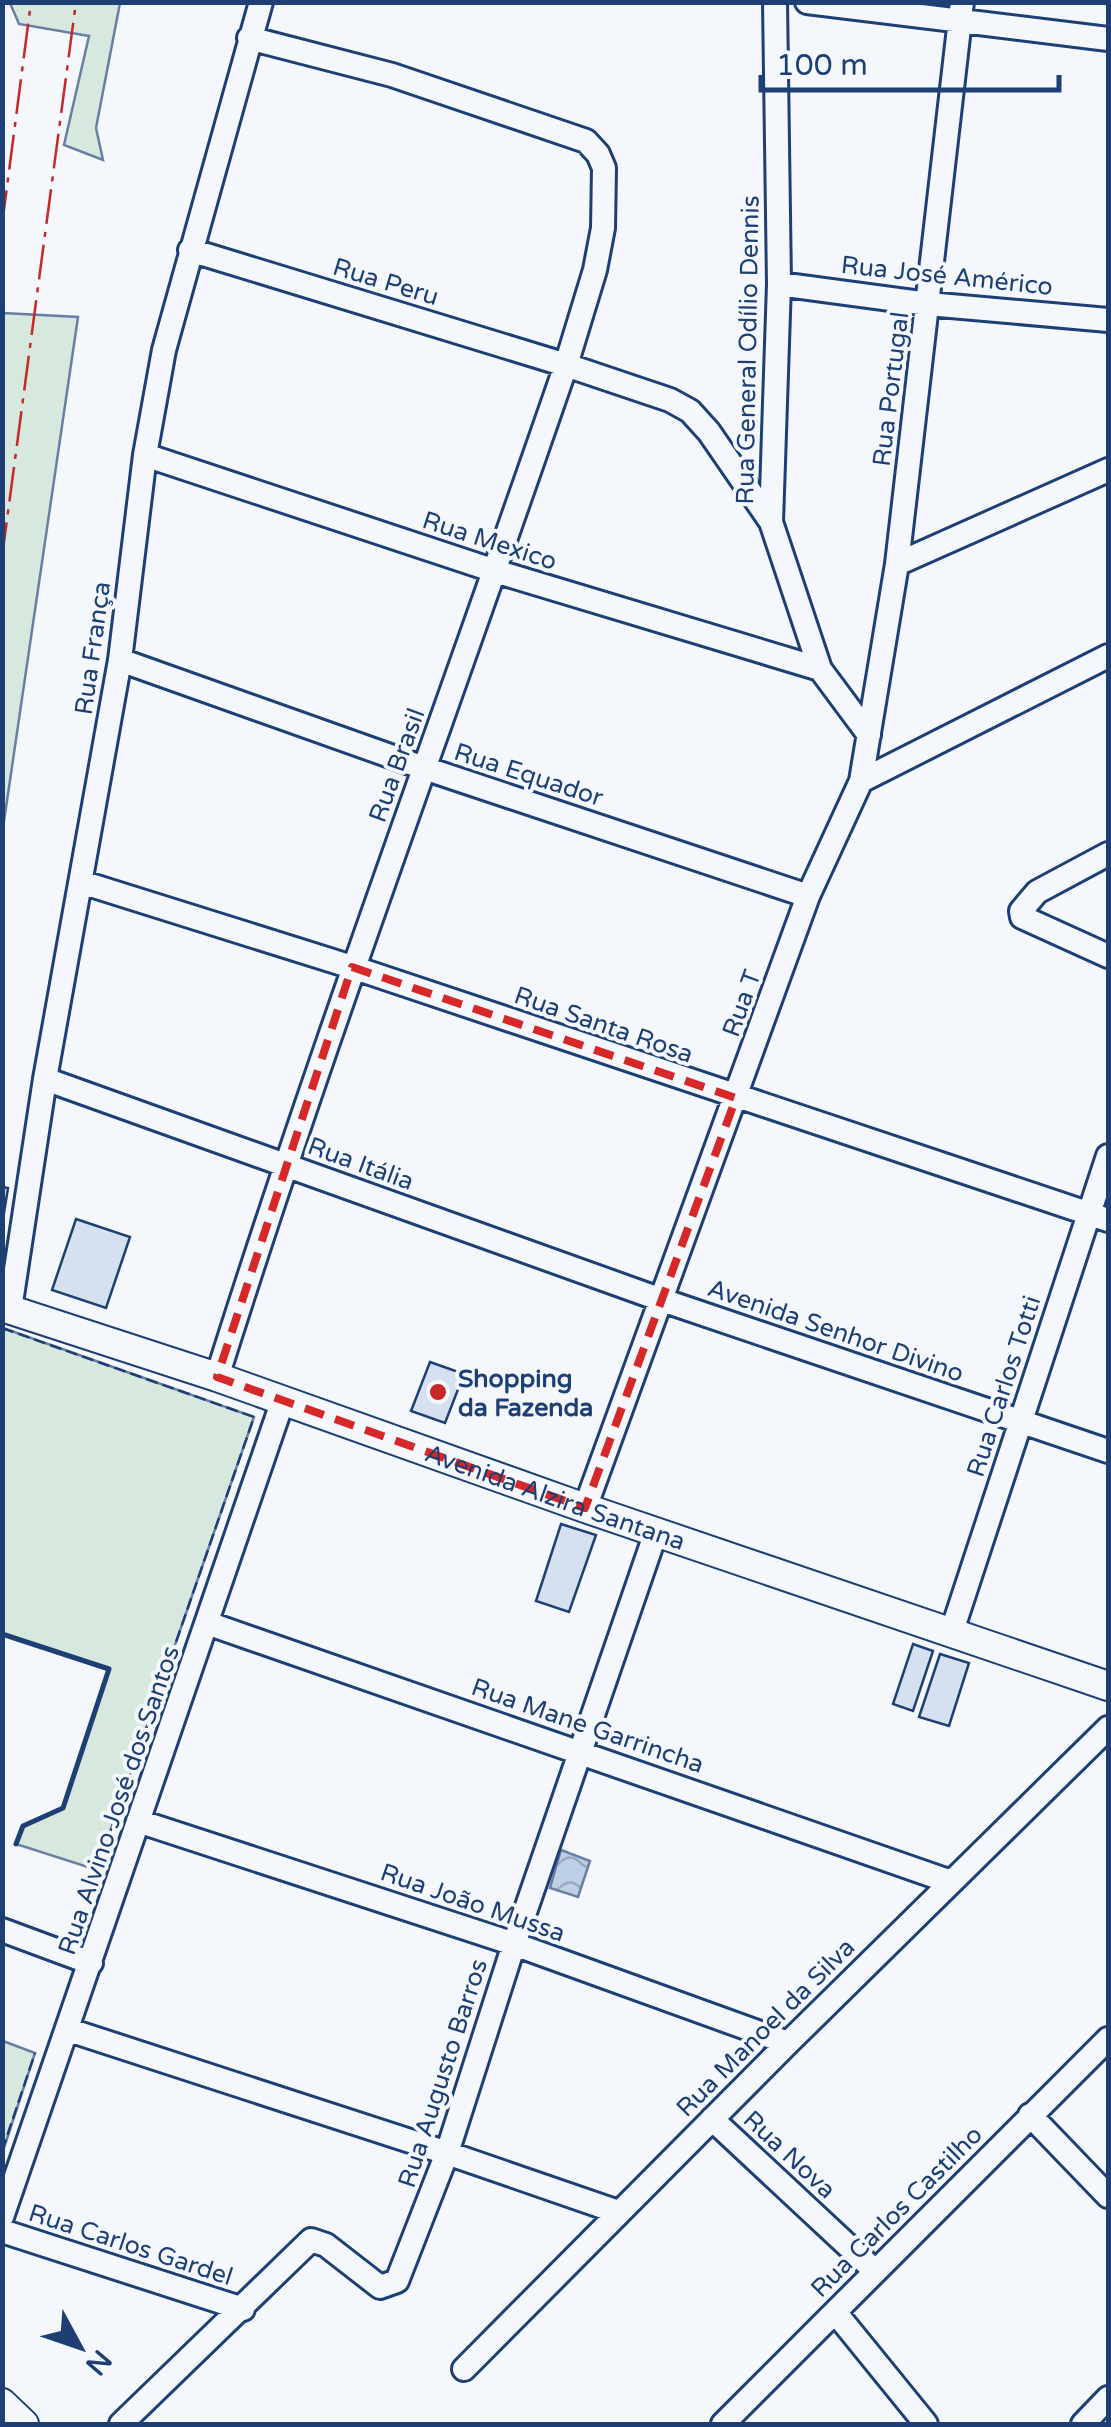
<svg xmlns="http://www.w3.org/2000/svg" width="1111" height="2427" viewBox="0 0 1111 2427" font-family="'Varela Round',sans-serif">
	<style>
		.grass { fill: #d7e8df; stroke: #687fa3; stroke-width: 2.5 }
		.water { fill: url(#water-waves); stroke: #687fa3; stroke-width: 2.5 }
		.building { fill: #d5e0f0; stroke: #1d3f73; stroke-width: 2.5 }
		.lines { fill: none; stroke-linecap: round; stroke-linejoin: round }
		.minor-casing { stroke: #1d3f73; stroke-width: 28 }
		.major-casing { stroke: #1d3f73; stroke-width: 32 }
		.minor { stroke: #f4f7fb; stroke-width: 22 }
		.major { stroke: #f4f7fb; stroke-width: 28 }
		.fence { stroke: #1d3f73; stroke-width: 2.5; stroke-dasharray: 12 5; stroke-linecap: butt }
		.wall { stroke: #1d3f73; stroke-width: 5 }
		.power { stroke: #c62828; stroke-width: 2.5; stroke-dasharray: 35 8 5 8; stroke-linecap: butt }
		.marked { fill: none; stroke: #d62828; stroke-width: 8; stroke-dasharray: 20 12; stroke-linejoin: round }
		.poi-dot { fill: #c62828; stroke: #f4f7fb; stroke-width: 4 }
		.labels { text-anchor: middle; stroke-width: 8; stroke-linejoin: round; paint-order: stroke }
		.street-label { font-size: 25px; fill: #1d3f73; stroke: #f4f7fb }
		.poi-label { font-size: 25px; font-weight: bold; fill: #1d3f73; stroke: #f4f7fb; text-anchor: start }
	</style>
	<defs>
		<pattern id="water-waves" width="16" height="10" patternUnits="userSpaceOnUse" patternTransform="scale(2.5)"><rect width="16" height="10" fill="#bed0e5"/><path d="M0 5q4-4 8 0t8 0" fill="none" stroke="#9aaabe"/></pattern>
	</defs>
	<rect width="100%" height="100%" fill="#f4f7fb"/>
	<!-- grass -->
	<path class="grass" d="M10,3H120L96,128L103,160L64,145L89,36L19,24Z
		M3,313L78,317L3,828L2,313Z
		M3,1328L254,1417L97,1870L16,1844L23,1826L63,1808L108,1669L3,1634Z
		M3,2041L35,2053L3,2151L2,2041Z"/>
	<!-- water -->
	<path class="water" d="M561,1850L590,1861L578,1897L550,1888Z"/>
	<!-- building -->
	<path class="building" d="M2,1187L8,1188L4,1213H2Z
		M76,1219L130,1237L106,1308L52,1290Z
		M430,1362L464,1374L445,1423L411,1411Z
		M561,1524L596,1535L569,1612L536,1601Z
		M913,1644L933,1651L913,1711L893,1704Z
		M940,1654L969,1663L949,1726L919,1717Z"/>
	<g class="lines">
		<defs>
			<path id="minor" d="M775,2L779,284L771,522L820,669L869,735
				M807,2L1108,39
				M190,250L566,365L670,400L690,411L709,432L771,522
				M779,284L928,304L1108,320
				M145,455L495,571L820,669
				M897,564L1108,470
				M120,660L424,768L808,896
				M861,781L1108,656
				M1108,854L1037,892L1021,911L1022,917L1108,956
				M81,882L352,967L1108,1220
				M45,1079L659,1299L1108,1451
				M10,1309L45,1079L120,660L145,455L164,350L261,2
				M217,1377C324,1037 450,703 566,365L595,270L603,228L604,168L598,154L586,141L392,75L249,38
				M585,1508L808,896L861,781L897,564L962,2
				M207,1623L951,1882
				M951,1634L1108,1156
				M138,1821L514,1944L788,2043
				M2,1930L91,1963
				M69,2030L447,2153L618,2212
				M1030,2115L1108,2196
				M712,2119L875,2271
				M2,2217L283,1400
				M2,2231L243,2309
				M835,2312L926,2424
				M464,2369L788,2043L1108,1728
				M121,2424L311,2240L326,2245L380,2287L397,2281L447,2153L514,1944L656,1532
				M723,2424L1108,2039
				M1083,2424L1108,2398"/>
			<g id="major">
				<path id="s1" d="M2,1307L217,1377L585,1508L1108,1686"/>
				<path d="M2,2403L24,2424"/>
			</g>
		</defs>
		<!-- minor casing -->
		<use href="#minor" class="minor-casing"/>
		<!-- major casing -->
		<use href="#major" class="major-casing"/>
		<!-- minor -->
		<use href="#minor" class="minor"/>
		<!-- major -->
		<use href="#major" class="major"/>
		<!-- fence -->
		<path class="fence" d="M2,1328L254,1417L97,1870
			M2,2151L35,2053"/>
		<!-- wall -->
		<path class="wall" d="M2,1634L109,1669L63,1808L23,1826L16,1844"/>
		<!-- power -->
		<path class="power" d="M2,225L31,2
			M2,557L76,2"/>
	</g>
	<!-- marked area -->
	<path class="marked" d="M352,967L736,1098L585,1508L217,1377Z"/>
	<!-- markers -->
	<circle class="poi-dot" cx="438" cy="1392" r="10"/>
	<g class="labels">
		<!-- street labels -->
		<g class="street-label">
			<text transform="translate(947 275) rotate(6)" y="9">Rua José Américo</text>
			<text transform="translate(386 281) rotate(17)" y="9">Rua Peru</text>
			<text transform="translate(747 350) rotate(-89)" y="9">Rua General Odílio Dennis</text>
			<text transform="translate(890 389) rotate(-83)" y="9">Rua Portugal</text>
			<text transform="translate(490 540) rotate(18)" y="9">Rua Mexico</text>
			<text transform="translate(92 648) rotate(-82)" y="9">Rua França</text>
			<text transform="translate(396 765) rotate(-70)" y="9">Rua Brasil</text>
			<text transform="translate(529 774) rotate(18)" y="9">Rua Equador</text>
			<text transform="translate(741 1003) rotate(-70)" y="9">Rua T</text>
			<text transform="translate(604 1024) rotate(19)" y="9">Rua Santa Rosa</text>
			<text transform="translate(361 1163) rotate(20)" y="9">Rua Itália</text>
			<text transform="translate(836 1330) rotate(19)" y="9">Avenida Senhor Divino</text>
			<text transform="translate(1003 1386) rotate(-72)" y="9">Rua Carlos Totti</text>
			<text dy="9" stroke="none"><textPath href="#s1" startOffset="585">Avenida Alzira Santana</textPath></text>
			<text transform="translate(588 1725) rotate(19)" y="9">Rua Mane Garrincha</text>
			<text transform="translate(118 1800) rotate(-71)" y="9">Rua Alvino José dos Santos</text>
			<text transform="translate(473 1902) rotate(19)" y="9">Rua João Mussa</text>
			<text transform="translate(765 2027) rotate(-45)" y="9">Rua Manoel da Silva</text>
			<text transform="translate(442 2073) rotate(-72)" y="9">Rua Augusto Barros</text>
			<text transform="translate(790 2154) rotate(43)" y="9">Rua Nova</text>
			<text transform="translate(896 2211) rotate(-45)" y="9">Rua Carlos Castilho</text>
			<text transform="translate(131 2244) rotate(18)" y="9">Rua Carlos Gardel</text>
		</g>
		<!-- poi labels -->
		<g class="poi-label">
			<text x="458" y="1387">Shopping<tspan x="458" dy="29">da Fazenda</tspan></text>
		</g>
	</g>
	<!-- border -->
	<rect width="1111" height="2427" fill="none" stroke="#1d3f73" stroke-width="10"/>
	<!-- north arrow -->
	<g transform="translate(80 2347) rotate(130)" stroke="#f4f7fb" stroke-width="8" paint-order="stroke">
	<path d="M0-8L18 38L0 25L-18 38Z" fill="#1d3f73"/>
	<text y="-15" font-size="28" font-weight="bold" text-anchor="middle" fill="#1d3f73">N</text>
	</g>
	<!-- scale -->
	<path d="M761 75v15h298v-15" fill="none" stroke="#1d3f73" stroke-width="5"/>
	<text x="776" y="75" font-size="30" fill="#1d3f73" stroke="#f4f7fb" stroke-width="8" paint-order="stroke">100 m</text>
</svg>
